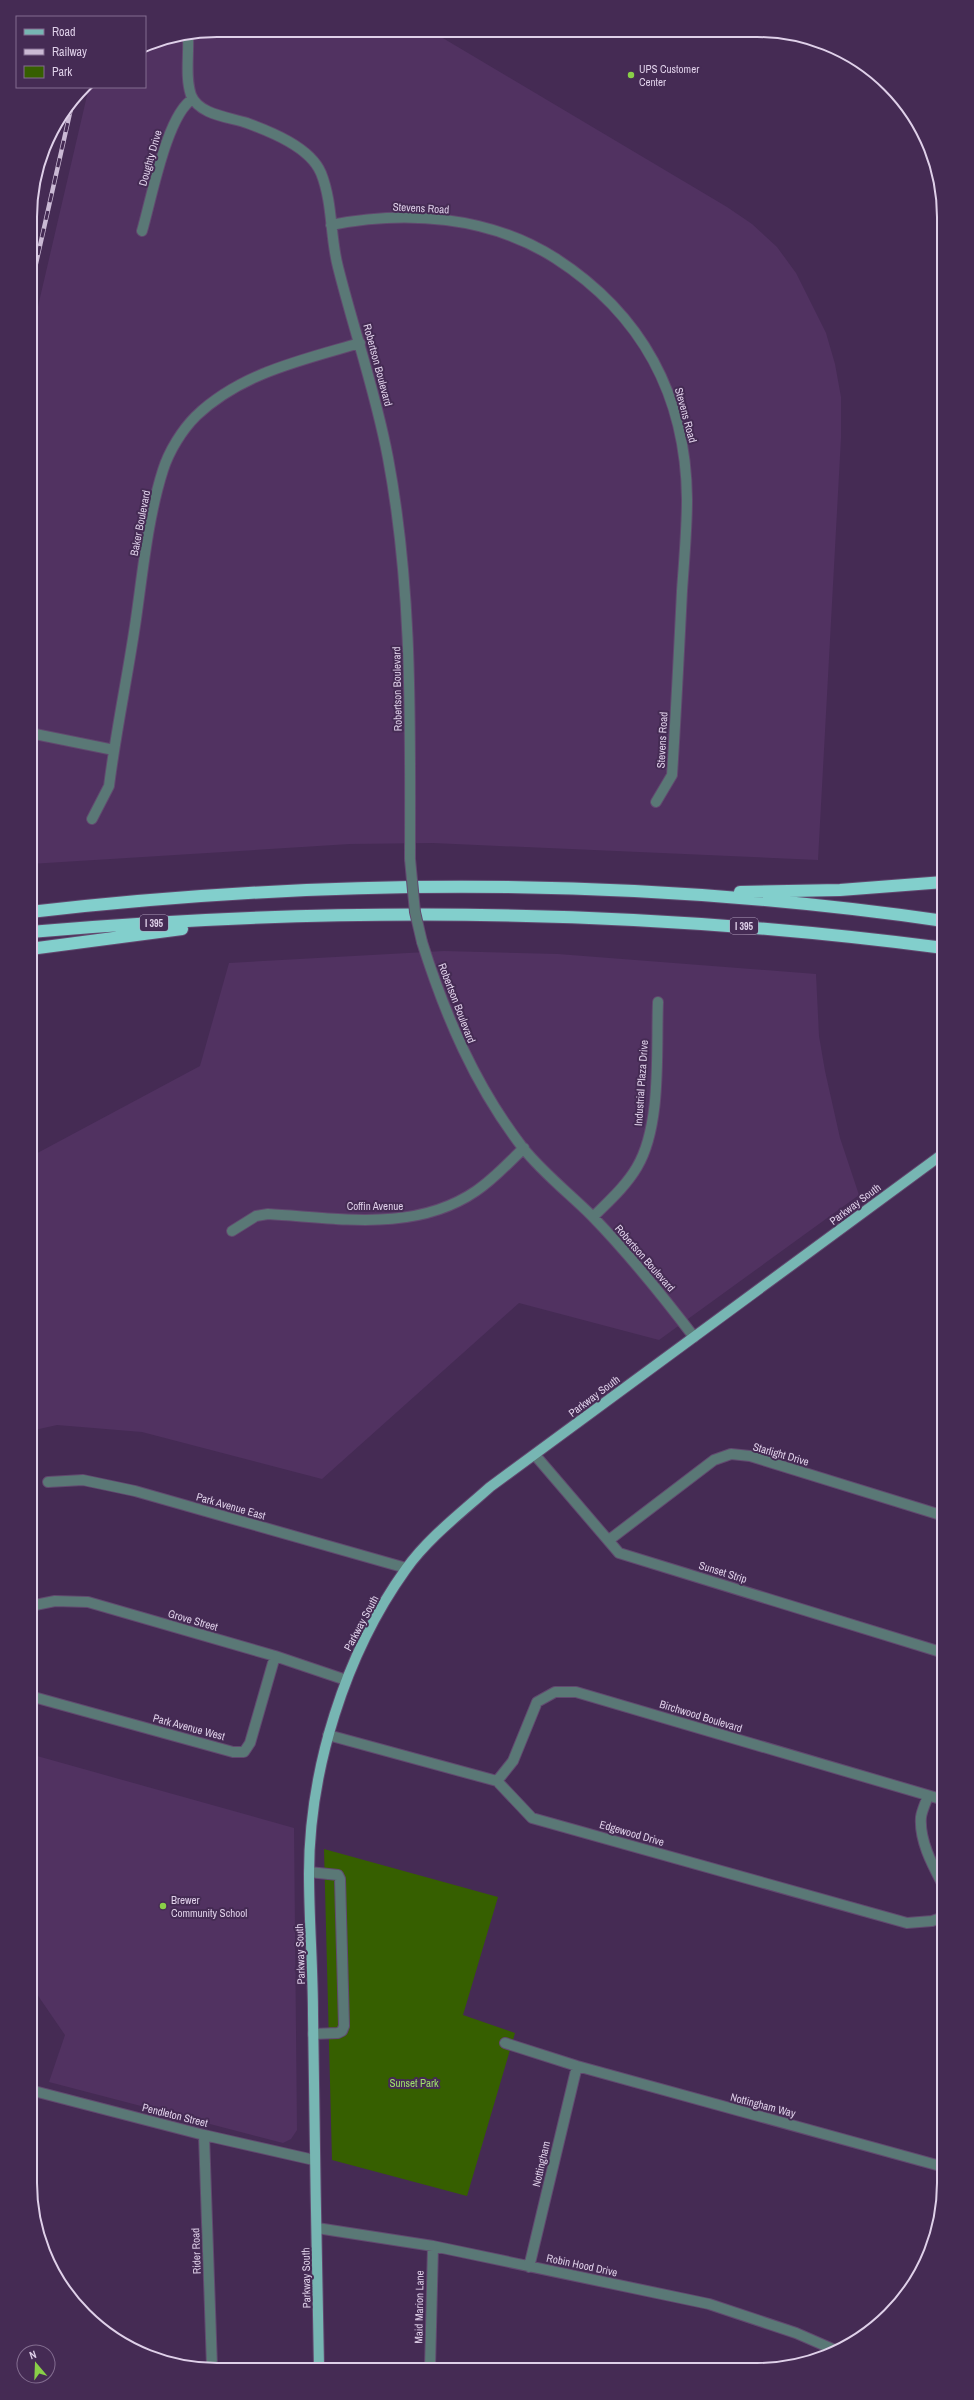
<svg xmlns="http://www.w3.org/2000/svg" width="974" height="2400" viewBox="0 0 974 2400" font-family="'Archivo Narrow',sans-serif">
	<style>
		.built { fill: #513261 }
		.green { fill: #365f00 }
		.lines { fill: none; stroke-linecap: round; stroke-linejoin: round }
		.minor-casing { stroke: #61496f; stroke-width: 12 }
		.major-casing { stroke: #61496f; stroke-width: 12 }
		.highway-casing { stroke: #61496f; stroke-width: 14 }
		.minor { stroke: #5a7876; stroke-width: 10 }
		.major { stroke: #77b6b3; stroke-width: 10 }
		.highway { stroke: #82cfcc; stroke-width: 12 }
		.rail-casing { stroke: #cab9d4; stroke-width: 4.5 }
		.rail { stroke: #452b54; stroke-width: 3; stroke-dasharray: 9; stroke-linecap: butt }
		.minor-bridge-casing { stroke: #61496f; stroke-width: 12; stroke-linecap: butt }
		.minor-bridge { stroke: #5a7876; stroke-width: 10 }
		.poi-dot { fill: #89cf48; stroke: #452b54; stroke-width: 1.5 }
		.labels { text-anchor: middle; stroke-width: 4; stroke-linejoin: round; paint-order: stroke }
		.shield { fill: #452b54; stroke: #b19ebc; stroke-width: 1 }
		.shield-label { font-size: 10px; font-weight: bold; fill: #dfd0e9 }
		.poi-label { font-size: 11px; fill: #dfd0e9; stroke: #452b54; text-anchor: start }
		.street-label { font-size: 11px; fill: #dfd0e9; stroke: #452b54 }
		.park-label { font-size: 11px; fill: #9fde6a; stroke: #452b54 }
		.rim { fill: none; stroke: #dfd0e9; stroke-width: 2 }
	</style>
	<rect width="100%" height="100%" fill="#452b54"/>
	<!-- built -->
	<path class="built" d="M217,30L431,31L727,207L752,224L777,247L796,273L826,333L835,364L841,397V438L818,860L433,843L350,844L30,864V346L39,302L89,87H145V45Z
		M444,951L558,954L816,974L819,1036L825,1071L840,1138L859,1195L659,1340L519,1303L322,1479L142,1432L57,1425L30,1431V1157L200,1066L229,963Z
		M30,1754L294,1828L297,2130L291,2139L283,2143L49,2082L65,2035L30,1984Z"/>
	<!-- green -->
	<path class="green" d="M324,1849L498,1897L463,2015L515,2033L467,2196L332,2160Z"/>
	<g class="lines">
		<defs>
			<path id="minor" d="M188,36C189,55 185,77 191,95C199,115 229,117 247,123C271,132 310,147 321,173C333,203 330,237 338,267C354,331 376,393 388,458C413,591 410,724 410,859
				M331,225C406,210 489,216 555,258C642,314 686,396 687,499C687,530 684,561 682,591C679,652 676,714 672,775L656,802
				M142,231C151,201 167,113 193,99
				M30,733L114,750
				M92,819L109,786C116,730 128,675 136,619C143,570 148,517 163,470C169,451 182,430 196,416C241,373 302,360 360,343
				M422,942C445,1015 475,1086 523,1148C543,1173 570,1194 592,1216C629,1254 662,1295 694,1337
				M593,1217C608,1202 626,1186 637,1167C662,1125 656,1050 658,1002
				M232,1231L256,1216L268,1214C338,1218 415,1233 476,1191C494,1179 508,1163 524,1148
				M535,1455L619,1553L944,1653
				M48,1482L83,1480L135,1491L406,1568
				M609,1540L714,1460L731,1454L750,1456L944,1516
				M30,1606L55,1601L88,1602L275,1656L346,1680
				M30,1696L233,1752H244L250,1743L275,1656
				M328,1735L497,1781L532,1818L907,1923L932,1921L944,1917
				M497,1781L513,1761L537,1702L555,1692H576L944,1800
				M928,1796C926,1802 922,1810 921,1817C919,1841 933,1866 944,1887
				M309,1872L338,1875L340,1879L344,2026L342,2031L338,2033L313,2034
				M505,2043L577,2066L944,2167
				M30,2090L204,2135L314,2160
				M204,2135L212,2367
				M317,2228L433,2246L709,2304L796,2333L835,2350
				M529,2267L577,2066
				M430,2368L433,2246"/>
			<path id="major" d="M319,2367C317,2250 314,2132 313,2015C313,1968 309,1921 309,1874C309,1770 345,1654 406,1569C428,1538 461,1513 490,1487L944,1153"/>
			<path id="highway" d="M740,892L840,890L944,882
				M30,912C334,877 641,877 944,921
				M30,932C337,905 639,908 944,948
				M30,949L182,929"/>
		</defs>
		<!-- minor casing -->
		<use href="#minor" class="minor-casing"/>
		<!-- major casing -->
		<use href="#major" class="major-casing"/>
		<!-- highway casing -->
		<use href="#highway" class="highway-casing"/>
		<!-- minor -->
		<use href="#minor" class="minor"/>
		<!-- major -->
		<use href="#major" class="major"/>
		<!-- highway -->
		<use href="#highway" class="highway"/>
		<defs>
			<path id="rail" d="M30,290L72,104"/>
		</defs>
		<!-- rail casing -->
		<use href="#rail" class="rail-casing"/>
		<!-- rail -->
		<use href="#rail" class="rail"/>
		<defs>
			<path id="minor-bridge" d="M410,859L415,912L422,942"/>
		</defs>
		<!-- minor-bridge casing -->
		<use href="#minor-bridge" class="minor-bridge-casing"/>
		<!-- minor-bridge -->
		<use href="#minor-bridge" class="minor-bridge"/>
	</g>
	<!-- markers -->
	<g class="poi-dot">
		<circle cx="631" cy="75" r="4"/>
		<circle cx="163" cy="1906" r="4"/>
	</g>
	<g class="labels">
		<!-- shield labels -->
		<g class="shield">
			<rect x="140" y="915" width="28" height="16" rx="3"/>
			<rect x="730" y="918" width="28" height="16" rx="3"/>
		</g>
		<g class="shield-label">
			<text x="154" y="927">I 395</text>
			<text x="744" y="930">I 395</text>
		</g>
		<!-- poi labels -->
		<g class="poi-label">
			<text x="639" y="73">UPS Customer<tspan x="639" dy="13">Center</tspan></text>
			<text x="171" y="1904">Brewer<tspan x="171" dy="13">Community School</tspan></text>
		</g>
		<!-- street labels -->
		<g class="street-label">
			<text transform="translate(150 158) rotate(-74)" y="4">Doughty Drive</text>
			<text transform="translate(421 208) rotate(3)" y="4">Stevens Road</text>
			<text transform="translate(378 365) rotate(75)" y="4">Robertson Boulevard</text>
			<text transform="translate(686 415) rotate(75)" y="4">Stevens Road</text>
			<text transform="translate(140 523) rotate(-79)" y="4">Baker Boulevard</text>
			<text transform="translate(397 689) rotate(-91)" y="4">Robertson Boulevard</text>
			<text transform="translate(662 740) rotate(-87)" y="4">Stevens Road</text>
			<text transform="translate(457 1003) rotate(69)" y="4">Robertson Boulevard</text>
			<text transform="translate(641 1083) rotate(-86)" y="4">Industrial Plaza Drive</text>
			<text transform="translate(855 1204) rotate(-37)" y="4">Parkway South</text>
			<text x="375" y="1210">Coffin Avenue</text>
			<text transform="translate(645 1258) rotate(49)" y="4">Robertson Boulevard</text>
			<text transform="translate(594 1396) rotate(-37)" y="4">Parkway South</text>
			<text transform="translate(781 1454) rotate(16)" y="4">Starlight Drive</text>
			<text transform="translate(231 1506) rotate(16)" y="4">Park Avenue East</text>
			<text transform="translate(723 1572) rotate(17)" y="4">Sunset Strip</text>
			<text transform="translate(193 1620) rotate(16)" y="4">Grove Street</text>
			<text transform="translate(361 1623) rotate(-62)" y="4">Parkway South</text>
			<text transform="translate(701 1716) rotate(17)" y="4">Birchwood Boulevard</text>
			<text transform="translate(189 1727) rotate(15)" y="4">Park Avenue West</text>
			<text transform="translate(632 1833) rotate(16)" y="4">Edgewood Drive</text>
			<text transform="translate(300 1954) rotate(-92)" y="4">Parkway South</text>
			<text transform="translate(763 2105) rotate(15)" y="4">Nottingham Way</text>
			<text transform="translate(175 2115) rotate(14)" y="4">Pendleton Street</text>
			<text transform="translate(541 2164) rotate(-77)" y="4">Nottingham</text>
			<text transform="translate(196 2251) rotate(-92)" y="4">Rider Road</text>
			<text transform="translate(582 2265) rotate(12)" y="4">Robin Hood Drive</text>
			<text transform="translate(306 2278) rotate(-91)" y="4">Parkway South</text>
			<text transform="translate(419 2307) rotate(-89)" y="4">Maid Marion Lane</text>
		</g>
		<!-- park labels -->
		<g class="park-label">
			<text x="414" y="2087">Sunset Park</text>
		</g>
	</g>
	<!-- crop -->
	<path d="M0 0H974V2400H0ZM217 37H757A180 180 0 0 1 937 217V2183A180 180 0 0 1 757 2363H217A180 180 0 0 1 37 2183V217A180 180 0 0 1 217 37Z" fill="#452b54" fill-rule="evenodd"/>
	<path class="rim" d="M217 37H757A180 180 0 0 1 937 217V2183A180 180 0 0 1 757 2363H217A180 180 0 0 1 37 2183V217A180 180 0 0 1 217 37Z"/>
	<!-- legend -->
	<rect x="16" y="16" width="130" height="72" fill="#452b54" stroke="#836d90"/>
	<rect x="24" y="29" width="20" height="6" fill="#77b6b3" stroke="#836d90"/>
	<text x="52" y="36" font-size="12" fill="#dfd0e9">Road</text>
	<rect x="24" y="49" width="20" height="6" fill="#cab9d4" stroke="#836d90"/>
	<text x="52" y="56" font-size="12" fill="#dfd0e9">Railway</text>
	<rect x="24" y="66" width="20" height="12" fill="#365f00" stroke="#836d90"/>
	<text x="52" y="76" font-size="12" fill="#dfd0e9">Park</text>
	<!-- north arrow -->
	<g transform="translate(36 2364) rotate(341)"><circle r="19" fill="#452b54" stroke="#836d90"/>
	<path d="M0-3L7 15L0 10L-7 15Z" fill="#89cf48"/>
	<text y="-6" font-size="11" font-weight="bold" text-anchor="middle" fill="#dfd0e9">N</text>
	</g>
</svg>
